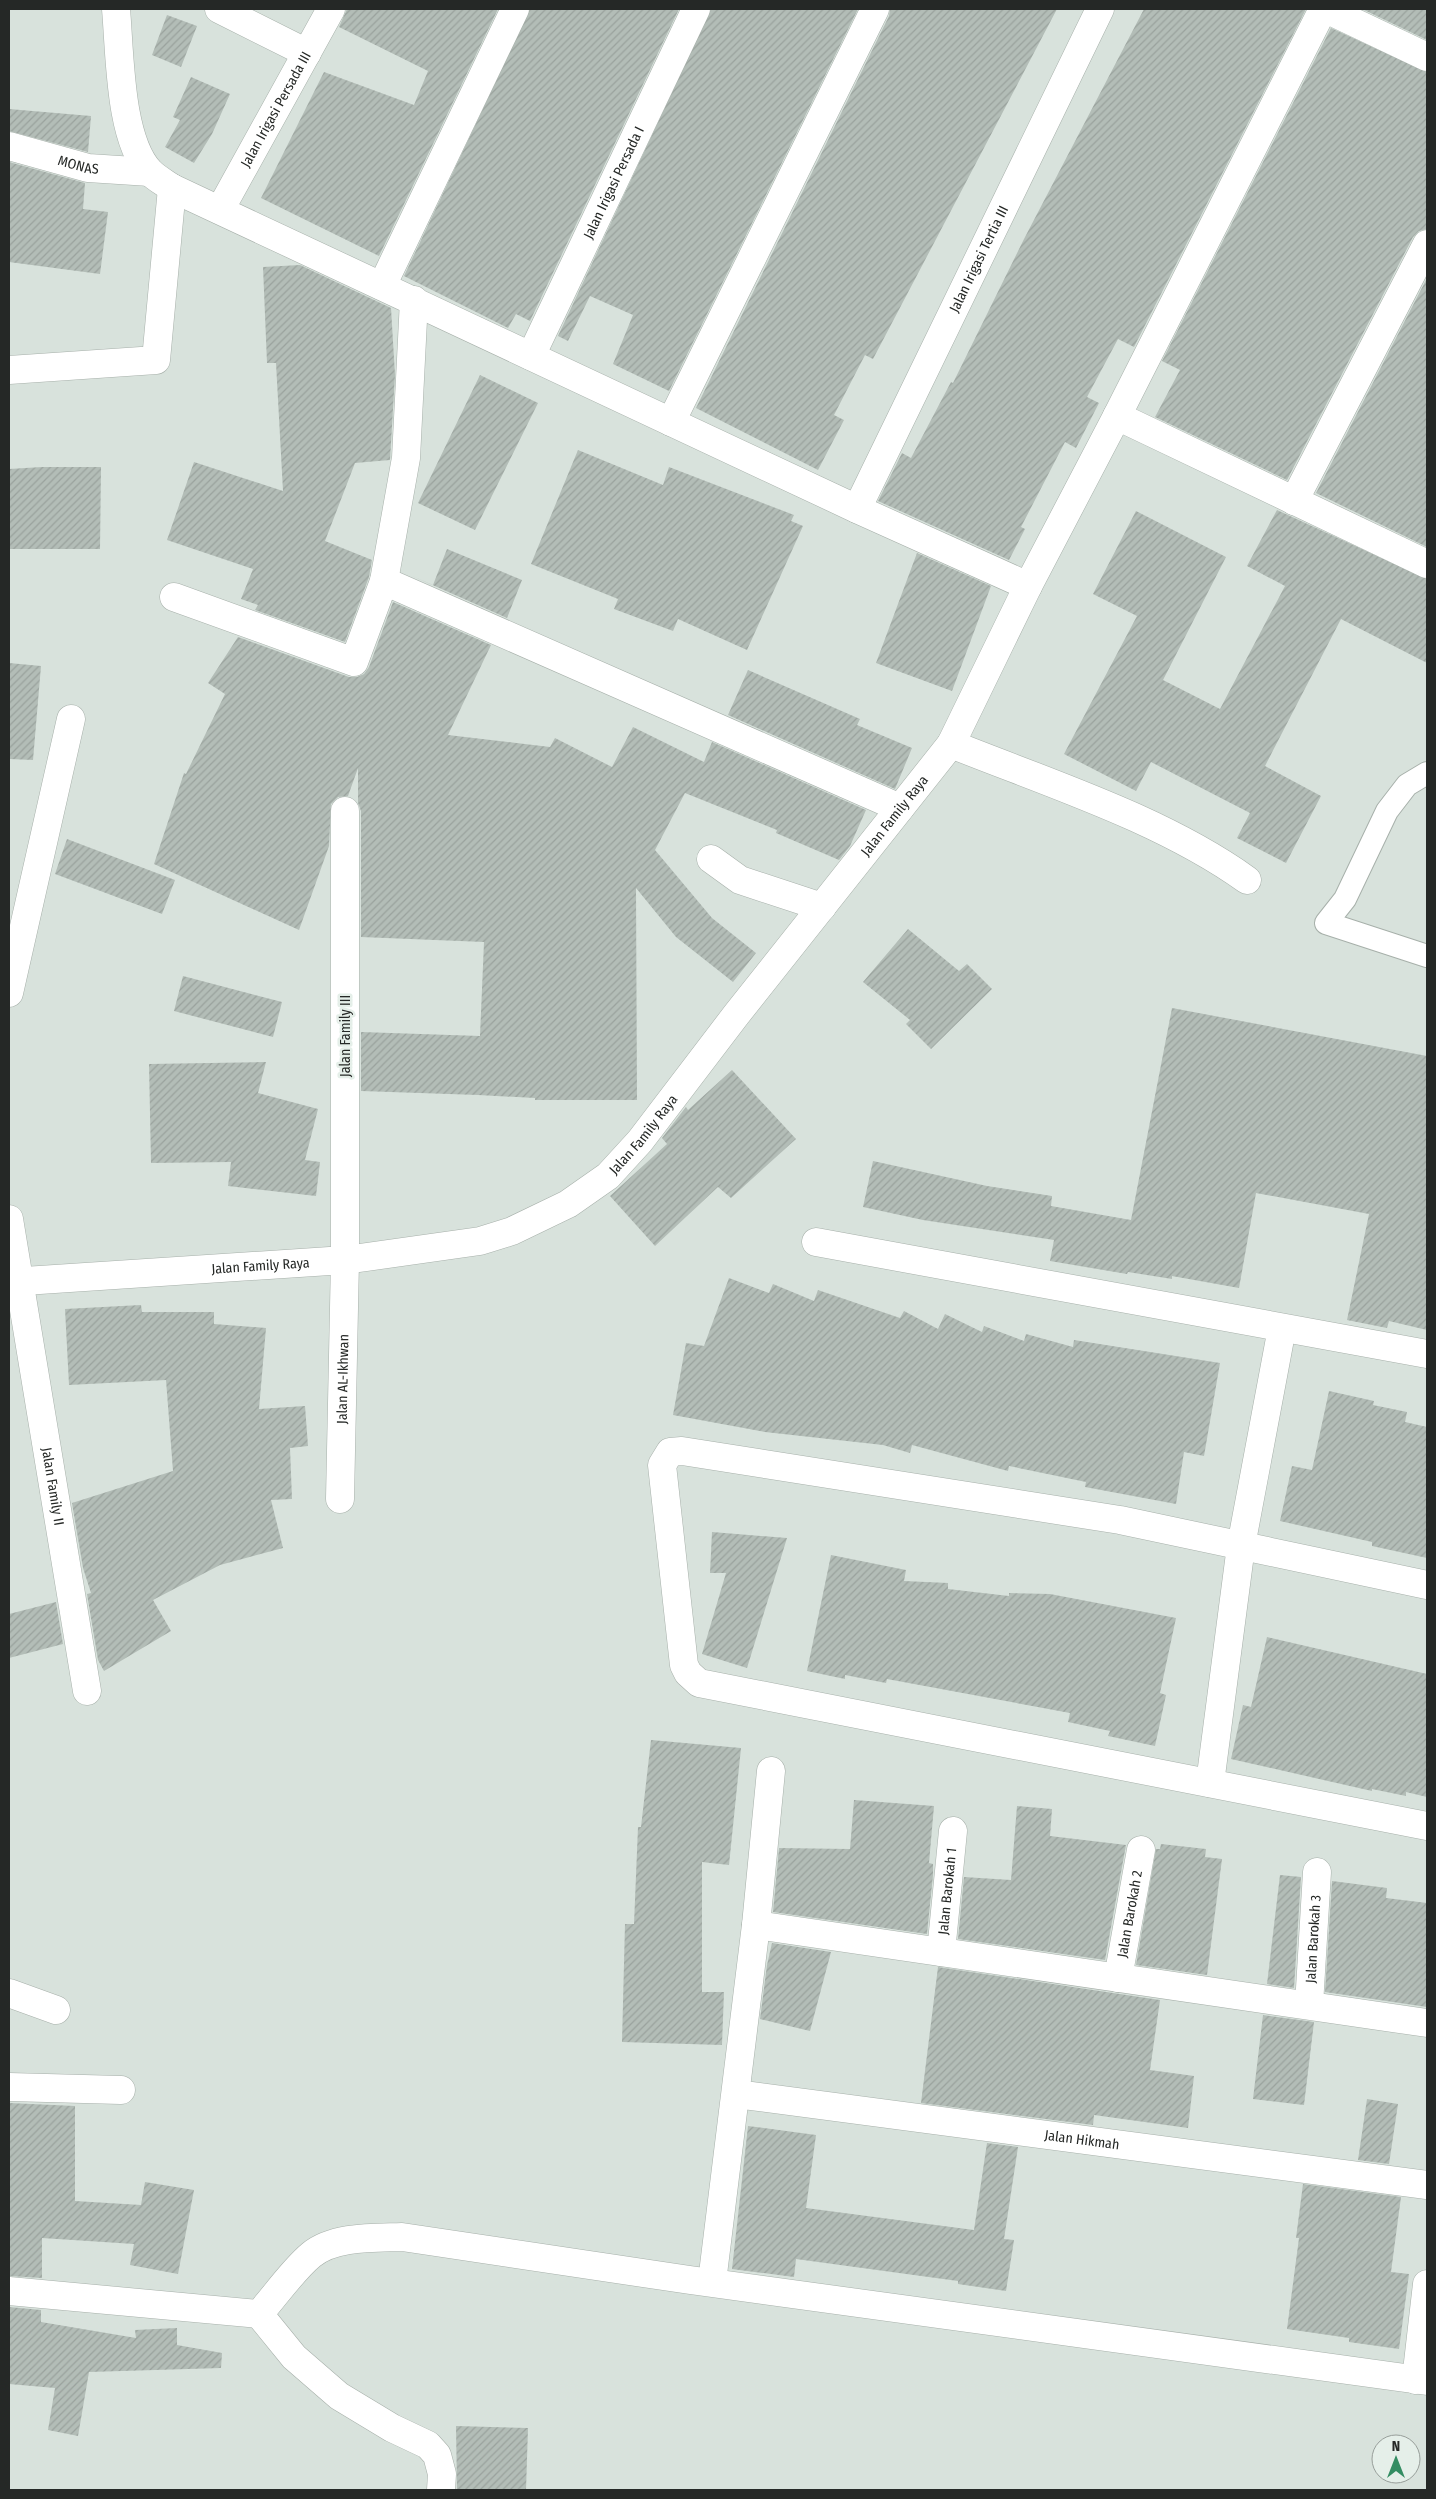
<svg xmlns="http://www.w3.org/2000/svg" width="1436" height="2499" viewBox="0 0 1436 2499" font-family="'Fira Sans Condensed',sans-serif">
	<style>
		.building { fill: url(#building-hatch) }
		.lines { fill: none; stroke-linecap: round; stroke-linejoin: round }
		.service-casing { stroke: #a7b0aa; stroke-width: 24 }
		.minor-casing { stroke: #a7b0aa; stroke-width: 29 }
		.service { stroke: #fff; stroke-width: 22 }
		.minor { stroke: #fff; stroke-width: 28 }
		.labels { text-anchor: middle; stroke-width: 5; stroke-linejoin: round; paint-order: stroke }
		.street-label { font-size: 14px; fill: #252826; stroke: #e5efe9 }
	</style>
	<defs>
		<pattern id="building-hatch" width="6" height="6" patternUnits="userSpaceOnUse" patternTransform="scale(1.25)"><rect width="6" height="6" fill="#b3bdb7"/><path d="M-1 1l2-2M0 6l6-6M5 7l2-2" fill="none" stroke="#9aa29d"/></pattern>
	</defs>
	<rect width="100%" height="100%" fill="#d8e2dc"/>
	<!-- building -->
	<path class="building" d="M347,9H498L379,256L261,198L324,72L414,105L428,71L339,27Z
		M530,9H679L530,321L516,314L508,328L404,276Z
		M711,9H858L669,391L613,364L633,315L590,296L568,341L558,336Z
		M890,9H1057L873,359L865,355L834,415L844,420L818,470L696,408L889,16Z
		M1144,9H1306L1134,347L1118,339L1087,397L1099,403L1076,448L1065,442L1021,527L1025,529L1009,560L878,501L902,453L911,458L951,382L953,383L1024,239Z
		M1362,9H1427V40Z
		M167,15L197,26L181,67L152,55Z
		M1331,28L1427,72V229L1419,231L1413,237L1287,480L1155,417L1180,370L1162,361Z
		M191,77L230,94L212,134L194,163L165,147L180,120L173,117Z
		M9,109L91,116L88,152L9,131Z
		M9,162L85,183L83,209L108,212L100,274L9,262Z
		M300,265L391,308L395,375L390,460L355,463L325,541L372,560L369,577L345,642L255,610L258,605L241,599L253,569L167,540L194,462L283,491L276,363H267L263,267Z
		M1427,278V547L1316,493Z
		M480,375L538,403L475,530L418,503Z
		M578,450L663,485L669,467L794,515L791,521L803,526L747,650L678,619L673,631L614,609L618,599L531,564Z
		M42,467H101L100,549H9V469Z
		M1277,510L1427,579V663L1341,619L1265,766L1321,796L1286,863L1237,838L1250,813L1151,762L1136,791L1064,754L1137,616L1093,594L1136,511L1226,557L1163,680L1220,709L1285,586L1247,566Z
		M447,549L522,580L507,618L410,575L433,585Z
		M917,553L991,586L952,691L876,663Z
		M393,602L491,645L448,735L550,747L555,738L612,767L633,727L704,762L712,742L866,810L850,846L839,860L776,833L777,830L685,793L655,850L712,918L756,953L733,982L676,937L636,888L637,1100H535V1098L478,1095L361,1091V1032L480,1036L484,942L361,937V811L358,803V768L348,796L338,797L331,804L329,846L299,930L154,864L184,773L186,774L225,694L208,683L238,637L349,677H357L364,674L369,667Z
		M9,663L41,666L33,760L9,759Z
		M748,670L860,719L857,725L912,748L895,789L728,715Z
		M67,839L175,880L162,914L55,874Z
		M908,929L959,971L967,964L992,989L931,1049L906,1024L910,1020L863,982Z
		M183,976L282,1002L273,1037L174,1011Z
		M1172,1008L1427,1056V1330L1389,1321L1387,1328L1347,1320L1369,1214L1256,1193L1239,1288L1172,1276V1279L1128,1272L1127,1274L1050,1261L1054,1240L923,1220L863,1207L873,1161L987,1186L1052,1196L1051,1206L1131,1220Z
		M266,1062L258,1093L318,1109L305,1160L320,1162L316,1196L228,1186L231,1162L151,1163L149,1064Z
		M732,1070L796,1139L731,1198L718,1187L655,1246L610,1196L667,1144L662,1138L686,1107L688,1110Z
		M729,1278L769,1293L773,1284L814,1301L818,1290L900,1318L904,1311L938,1329L945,1314L982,1332L984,1326L1024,1341L1026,1334L1073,1347L1074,1340L1220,1363L1204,1456L1184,1452L1176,1504L1085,1487L1086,1482L1009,1466L1008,1471L912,1445L910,1453L883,1445L765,1432L673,1415L686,1343L704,1346Z
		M141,1305L142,1312H214V1324L266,1328L259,1409L305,1406L308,1446L290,1448L292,1499L271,1500L283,1548L220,1565L153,1600L171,1631L104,1671L98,1660L87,1594L91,1593L83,1568L72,1503L173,1471L166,1380L69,1385L65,1309Z
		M1329,1391L1374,1401L1373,1405L1407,1412L1405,1422L1427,1427V1558L1372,1546V1542L1280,1521L1292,1466L1312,1470Z
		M712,1532L787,1538L747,1668L702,1654L726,1573H710Z
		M831,1555L906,1570L904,1581L948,1583V1589L1009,1596V1593L1050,1594L1176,1618L1160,1693L1166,1695L1155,1746L1108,1736L1110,1731L1068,1722L1070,1713L887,1679L886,1683L845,1675V1679L807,1671Z
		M56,1602L63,1644L9,1658V1614Z
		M1267,1637L1427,1674V1797L1406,1792V1796L1372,1789V1791L1231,1759L1243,1705L1251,1707Z
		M651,1740L741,1748L729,1865L702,1862V1992H724L722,2045L622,2042L625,1924H634L638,1827H641Z
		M854,1800L934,1806L929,1863L933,1864V1875L927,1934L773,1912L779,1848L850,1849Z
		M1017,1806L1052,1809L1050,1836L1126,1845L1105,1960L958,1939L964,1877L1011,1880Z
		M1161,1844L1206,1849L1205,1857L1222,1859L1207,1975L1136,1965L1156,1849H1160Z
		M1280,1875L1301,1877L1294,1988L1267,1984Z
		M1332,1881L1387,1888L1386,1898L1427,1903V2007L1325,1992Z
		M772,1943L831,1952L810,2031L760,2019L767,1965Z
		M938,1967L1160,2000L1150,2070L1194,2076L1188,2128L1094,2115L1093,2125L921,2103Z
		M1263,2015L1314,2022L1304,2105L1253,2099Z
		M1367,2099L1398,2104L1389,2164L1358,2160Z
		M9,2103L75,2106V2201L141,2205L145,2182L194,2190L178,2274L130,2265L134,2244L42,2238V2278L9,2276Z
		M748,2126L816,2135L806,2208L974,2230L987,2143L1018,2147L1004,2239L1014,2240L1006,2291L958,2284V2281L796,2259L794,2277L732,2269Z
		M1303,2184L1401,2197L1391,2272L1409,2274L1399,2349L1349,2342V2338L1287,2329L1299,2238H1296Z
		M9,2307L41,2310V2322L136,2338L135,2330L177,2328V2345L222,2353L221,2368L89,2372L78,2436L48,2430L55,2388L9,2384Z
		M456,2426L528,2428L526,2490H457Z"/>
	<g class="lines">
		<defs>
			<path id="service" d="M1427,773L1407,785L1387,811L1345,899L1326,923L1427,956"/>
			<g id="minor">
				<path d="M116,9C120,53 119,139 150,172C156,178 165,183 172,188L857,509L1028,586"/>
				<path d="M219,9L307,53"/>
				<path d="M1326,9L1427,57"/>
				<path id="s1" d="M9,146L88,168L150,172"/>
				<path id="s2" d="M220,210L331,9"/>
				<path d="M382,286L515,9"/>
				<path id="s3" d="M531,356L696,9"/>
				<path d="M9,370L156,360L172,188"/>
				<path d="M1117,416L1427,564"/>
				<path d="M671,422L875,9"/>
				<path d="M1294,501L1427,244"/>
				<path id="s4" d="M857,509L1100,9"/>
				<path d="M384,581L900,808"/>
				<path d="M174,597L354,662L384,581L406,458L414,300"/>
				<path d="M951,744C1048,783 1162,819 1247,880"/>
				<path d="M711,859L740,880L822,907"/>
				<path d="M9,993L71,719"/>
				<path id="s5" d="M9,1219L87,1691"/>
				<path d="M816,1242L1427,1354"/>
				<path id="s6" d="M9,1282L345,1260L480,1241L512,1231L568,1204L608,1176L640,1141L736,1015L951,744L1028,586L1117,416L1323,9"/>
				<path id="s7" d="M340,1499L345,1260V811"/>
				<path d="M1427,1585L1120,1520L682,1451L670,1452L662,1465L684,1665L688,1673L699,1683L1427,1826"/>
				<path d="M1210,1783L1241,1546L1282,1328"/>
				<path d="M756,1925L1427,2023"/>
				<path id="s8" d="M941,1952L953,1831"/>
				<path id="s9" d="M1118,1978L1141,1850"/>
				<path d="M9,1993L56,2010"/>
				<path id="s10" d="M1309,2005L1317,1872"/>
				<path d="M9,2087L121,2090"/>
				<path id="s11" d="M736,2094L1427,2185"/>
				<path d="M712,2282L756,1925L771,1771"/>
				<path d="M9,2291L259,2314C275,2296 293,2270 311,2255C334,2236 374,2238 402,2237L690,2280L1427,2381"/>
				<path d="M259,2314L294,2357L339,2396L392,2428L428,2445L437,2455L442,2474L441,2490"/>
				<path d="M1416,2380L1427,2284"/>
			</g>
		</defs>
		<!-- service casing -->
		<use href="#service" class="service-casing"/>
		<!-- minor casing -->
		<use href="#minor" class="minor-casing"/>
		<!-- service -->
		<use href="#service" class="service"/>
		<!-- minor -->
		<use href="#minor" class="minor"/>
	</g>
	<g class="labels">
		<!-- street labels -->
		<g class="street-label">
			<text dy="5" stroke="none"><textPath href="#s2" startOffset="115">Jalan Irigasi Persada III</textPath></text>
			<text dy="5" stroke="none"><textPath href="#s1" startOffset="72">MONAS</textPath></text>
			<text dy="5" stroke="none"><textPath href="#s3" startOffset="192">Jalan Irigasi Persada I</textPath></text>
			<text dy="5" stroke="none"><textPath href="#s4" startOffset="278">Jalan Irigasi Tertia III</textPath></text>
			<text dy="5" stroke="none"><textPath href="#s6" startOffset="1078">Jalan Family Raya</textPath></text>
			<text transform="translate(345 1036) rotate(-90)" y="5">Jalan Family III</text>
			<text dy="5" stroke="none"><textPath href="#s6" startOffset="672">Jalan Family Raya</textPath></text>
			<text dy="5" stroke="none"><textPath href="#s6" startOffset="252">Jalan Family Raya</textPath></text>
			<text dy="5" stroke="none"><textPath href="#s7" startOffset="120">Jalan AL-Ikhwan</textPath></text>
			<text dy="5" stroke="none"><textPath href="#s5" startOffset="271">Jalan Family II</textPath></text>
			<text dy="5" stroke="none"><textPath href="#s8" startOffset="61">Jalan Barokah 1</textPath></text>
			<text dy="5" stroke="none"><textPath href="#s9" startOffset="65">Jalan Barokah 2</textPath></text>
			<text dy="5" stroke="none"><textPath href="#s10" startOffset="66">Jalan Barokah 3</textPath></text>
			<text dy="5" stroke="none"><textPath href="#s11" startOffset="349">Jalan Hikmah</textPath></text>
		</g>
	</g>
	<!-- border -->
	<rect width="1436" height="2499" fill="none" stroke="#252826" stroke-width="20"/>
	<!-- north arrow -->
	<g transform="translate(1396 2459)"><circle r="24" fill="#e5efe9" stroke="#989f9b"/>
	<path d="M0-4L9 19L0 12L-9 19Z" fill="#338d62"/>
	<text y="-8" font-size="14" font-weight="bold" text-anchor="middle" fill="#252826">N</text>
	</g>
</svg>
